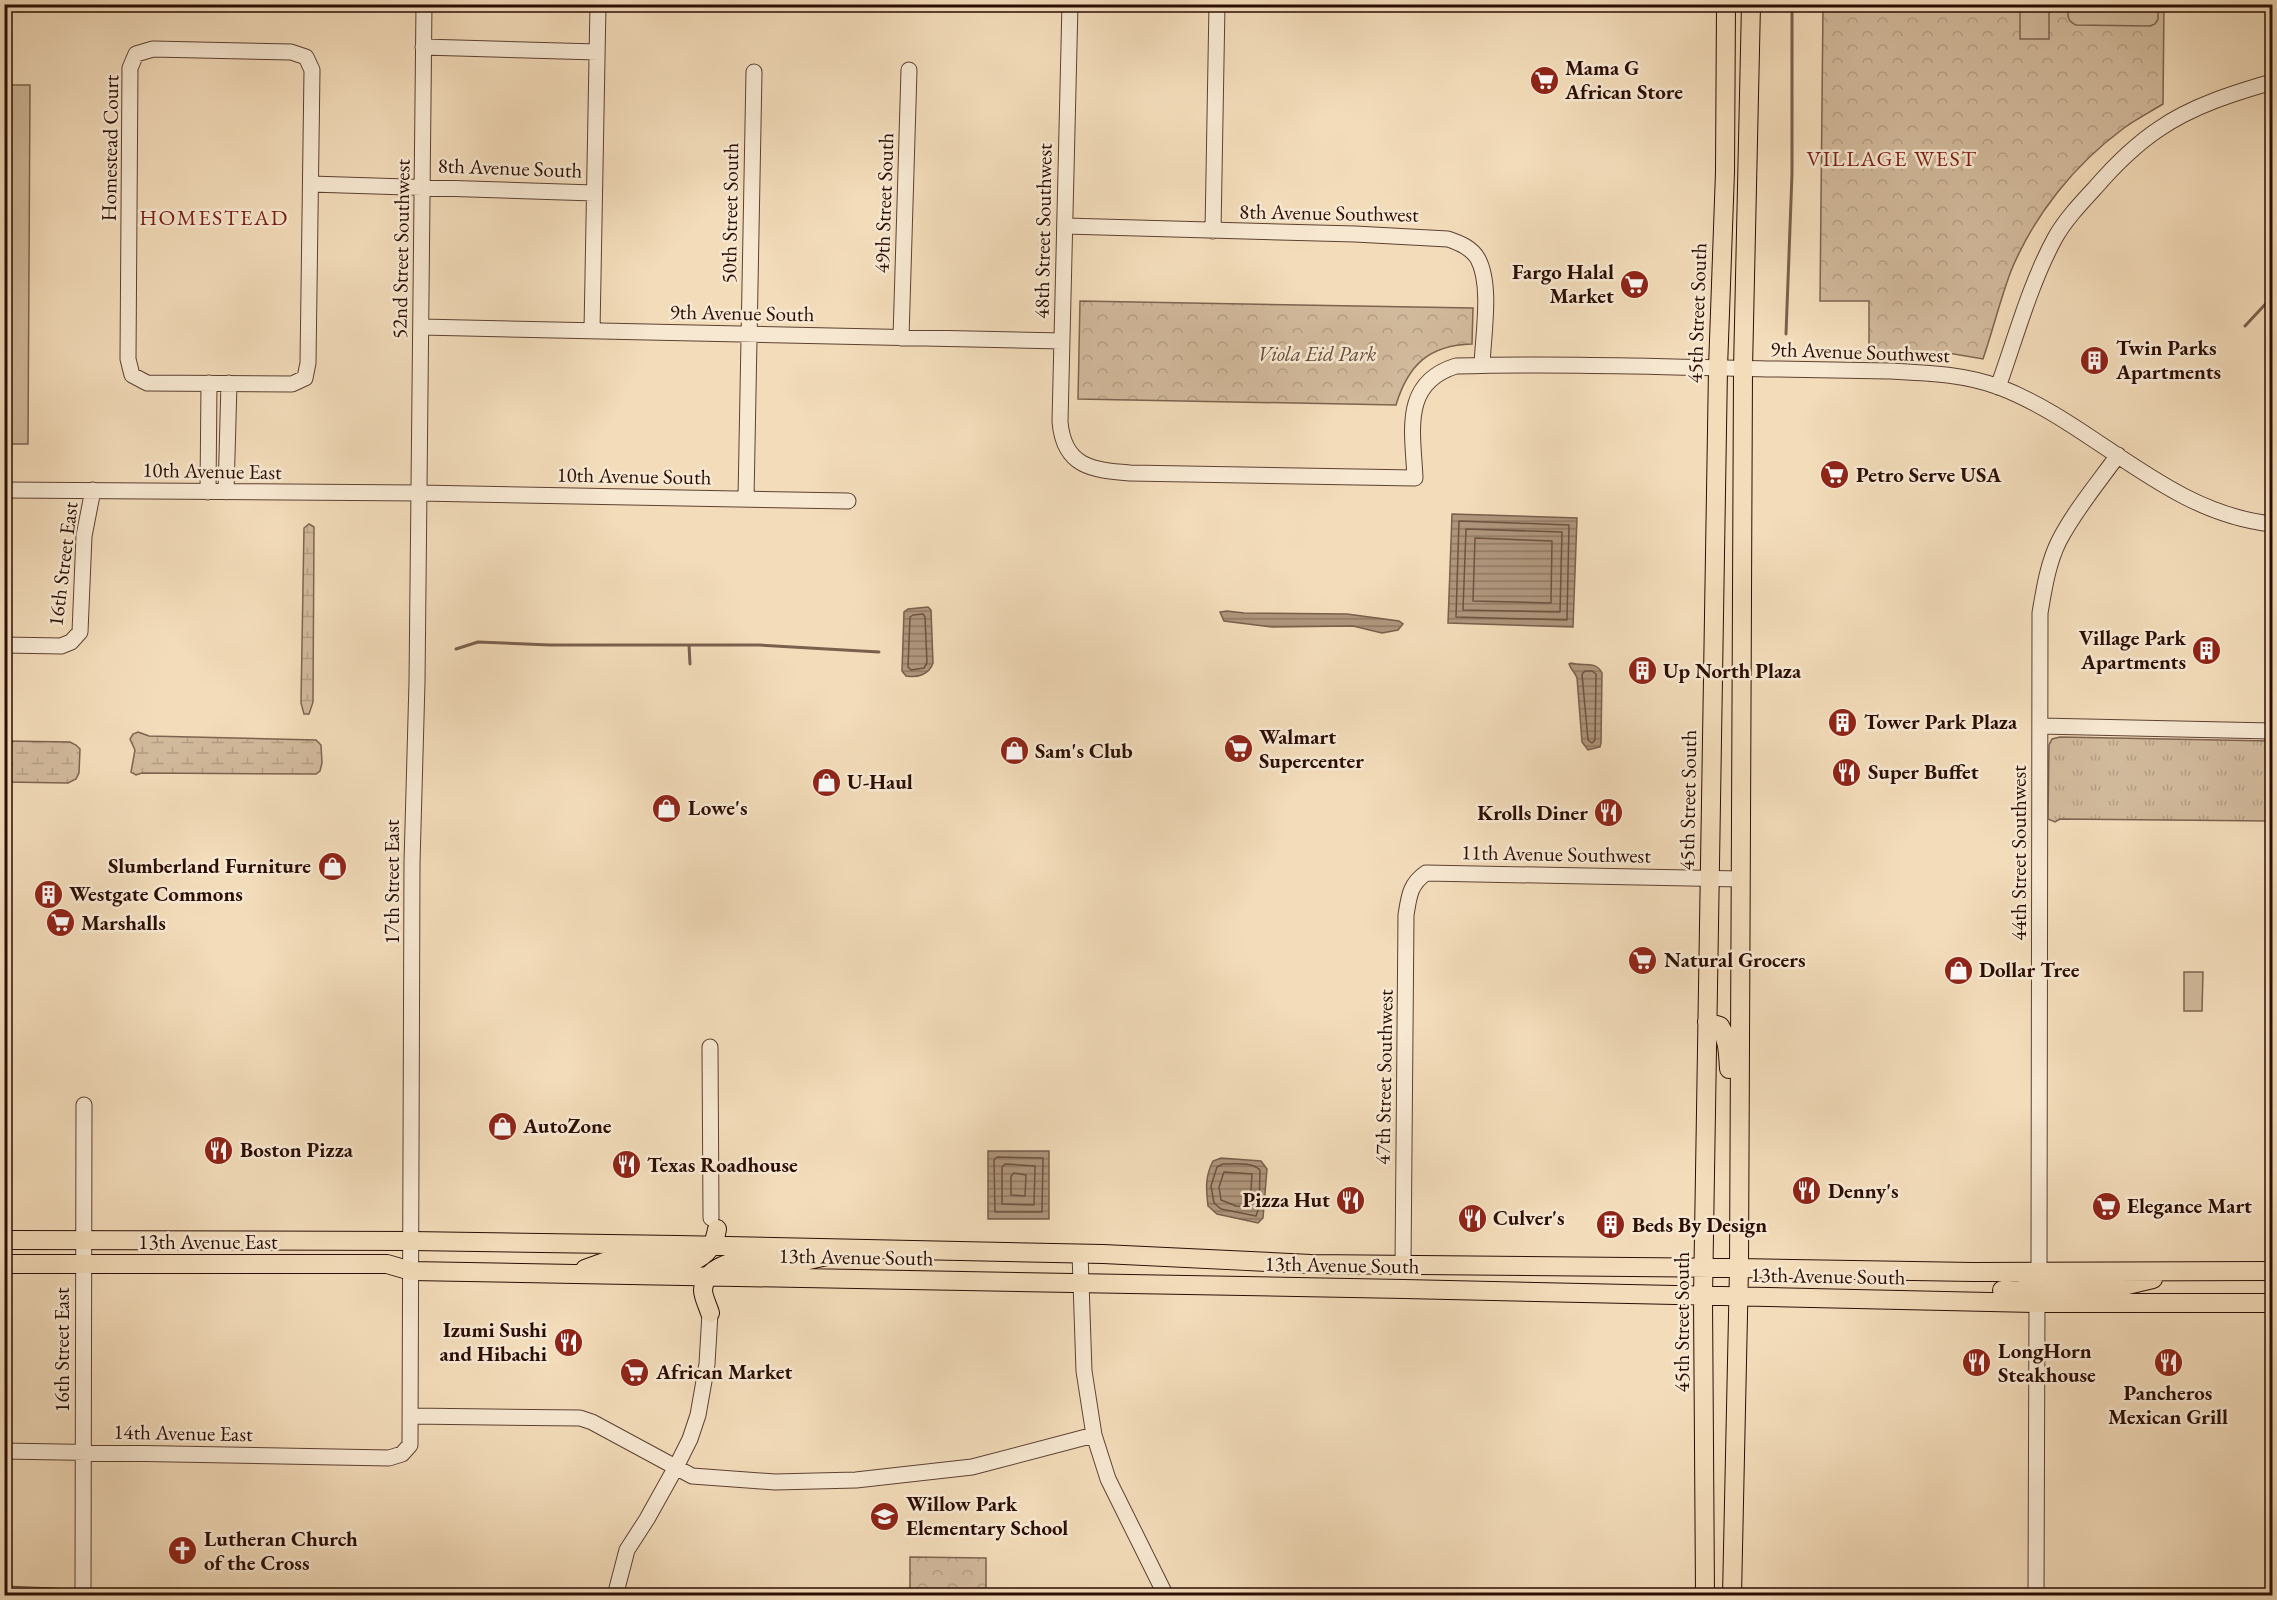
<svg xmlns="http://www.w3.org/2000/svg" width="2277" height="1600" viewBox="0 0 2277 1600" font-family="'EB Garamond',serif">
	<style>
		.grass { fill: url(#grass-tufts); stroke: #7e6350; stroke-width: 1.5 }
		.wetland { fill: url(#wetland-marsh); stroke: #7e6350; stroke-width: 1.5 }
		.park { fill: url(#park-crowns); stroke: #7e6350; stroke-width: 1.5 }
		.pitch { fill: #d1b99b; stroke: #7e6350; stroke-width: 1.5 }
		.water { fill: url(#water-rules); stroke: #7a5f4c; stroke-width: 1.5 }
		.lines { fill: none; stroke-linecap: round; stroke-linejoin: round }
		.shore { stroke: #6d5240; stroke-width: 1.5 }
		.stream { stroke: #7a5f4c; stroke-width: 3 }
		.minor-casing { stroke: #5d4132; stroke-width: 17 }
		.major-casing { stroke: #2b0d04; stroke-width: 20 }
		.minor { stroke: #f7e8d2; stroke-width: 15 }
		.major { stroke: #f3dcba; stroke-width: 18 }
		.labels { text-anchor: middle; stroke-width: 5; stroke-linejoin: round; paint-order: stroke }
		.poi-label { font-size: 21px; font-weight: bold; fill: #2b0d04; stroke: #f7e8d2; text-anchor: start }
		.street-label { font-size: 21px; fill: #2b0d04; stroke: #f7e8d2 }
		.park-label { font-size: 21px; font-style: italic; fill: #654939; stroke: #f7e8d2 }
		.neighbourhood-label { font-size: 22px; letter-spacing: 1.5px; fill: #7a1f14; stroke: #f7e8d2 }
	</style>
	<defs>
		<pattern id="grass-tufts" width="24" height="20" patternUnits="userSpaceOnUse" patternTransform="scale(1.5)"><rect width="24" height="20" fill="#d1b99b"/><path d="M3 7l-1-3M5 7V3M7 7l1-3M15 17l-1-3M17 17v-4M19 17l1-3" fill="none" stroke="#b49e84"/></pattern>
		<pattern id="wetland-marsh" width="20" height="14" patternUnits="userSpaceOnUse" patternTransform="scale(1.5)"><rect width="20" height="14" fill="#d1b99b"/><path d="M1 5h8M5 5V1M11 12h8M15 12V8" fill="none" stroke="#b49e84"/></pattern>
		<pattern id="park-crowns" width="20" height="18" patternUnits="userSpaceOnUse" patternTransform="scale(1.5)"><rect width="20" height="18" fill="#d1b99b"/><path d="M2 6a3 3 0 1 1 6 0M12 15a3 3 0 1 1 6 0" fill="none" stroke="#b49e84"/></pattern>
		<pattern id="water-rules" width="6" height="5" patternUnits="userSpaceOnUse" patternTransform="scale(1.5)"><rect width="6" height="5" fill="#af967c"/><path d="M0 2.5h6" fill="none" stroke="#8f7963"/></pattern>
	</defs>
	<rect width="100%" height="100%" fill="#f3dcba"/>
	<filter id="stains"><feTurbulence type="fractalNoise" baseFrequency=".00333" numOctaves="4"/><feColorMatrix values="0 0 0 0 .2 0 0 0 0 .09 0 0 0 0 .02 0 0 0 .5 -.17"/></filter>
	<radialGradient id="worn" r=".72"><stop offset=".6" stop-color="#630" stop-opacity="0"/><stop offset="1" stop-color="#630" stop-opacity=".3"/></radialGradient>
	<!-- grass -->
	<path class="grass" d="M2060,737L2272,741V821L2060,819L2055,822L2048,819L2049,745L2052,739Z"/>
	<!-- wetland -->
	<path class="wetland" d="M309,524L314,527L313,702L309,714H304L301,703L304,528Z
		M138,732L149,736L316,740L321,745L322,763L320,771L316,774L142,773L136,775L131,772L135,750L130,739L133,734Z
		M5,741L70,742L76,745L80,749L79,773L76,779L68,783L5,782Z"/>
	<!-- park -->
	<path class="park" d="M1823,5H2164L2163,104C2150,112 2136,119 2124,128C2075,164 2034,215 2011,271C2000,300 1993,330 1983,359L1948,353L1869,350V301H1820Z
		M1080,301L1473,308L1472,344C1429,345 1408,365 1396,405L1078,399Z
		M910,1557L986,1558V1594L910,1592Z"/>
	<!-- pitch -->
	<path class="pitch" d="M2020,5H2049V39H2020Z
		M2068,5H2158V19L2155,24L2150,26L2076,25C2066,21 2068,14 2068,5Z
		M5,85H30L28,444H5Z
		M2184,972H2203L2202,1011H2184Z"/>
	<!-- water -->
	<path class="water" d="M1452,514L1577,518L1573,627L1448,623Z
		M928,607L931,610L933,663C929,675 917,678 906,676L902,671L904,612L908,609Z
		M1227,611L1244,613L1347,614L1399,621L1403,624L1398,630L1382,633L1353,626L1272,627L1224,621L1220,612Z
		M1571,663C1583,667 1596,660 1602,673L1601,743L1600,747L1588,750L1582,742L1577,678C1575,672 1571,670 1569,664Z
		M988,1151H1049V1219H988Z
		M1221,1158L1261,1161L1267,1169L1263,1218L1258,1223L1217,1214L1208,1206C1206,1189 1205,1176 1213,1161Z"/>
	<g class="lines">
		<!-- shore -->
		<path class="shore" d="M1459,521L1569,525L1567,620L1456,617Z
			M1466,529L1562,532L1560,612L1463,610Z
			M1475,538L1552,541L1551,603L1473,601Z
			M923,614L925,617L927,663L924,668L911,670L908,667L910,617L913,615Z
			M1585,671H1592L1596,674L1595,740L1592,743L1588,740L1582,674Z
			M997,1157L1043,1158L1042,1212H995L994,1160Z
			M1005,1164L1035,1166L1034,1205L1002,1204V1167Z
			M1223,1164C1235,1164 1252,1162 1260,1170L1259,1207L1256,1216L1221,1209L1214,1203L1211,1186L1217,1167Z
			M1224,1172L1252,1174L1250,1207L1236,1206L1221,1200L1219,1187Z
			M1014,1173L1026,1175L1025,1196L1011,1195V1176Z"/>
		<!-- stream -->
		<path class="stream" d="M2245,326L2272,297
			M1786,334L1792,174V4
			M689,645L690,664
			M456,649L478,642L550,645H759L879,652"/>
		<defs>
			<path id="minor" d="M1070,4L1060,422C1064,467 1092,470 1130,473L1415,478C1413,432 1401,383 1456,366C1561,363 1668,367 1773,369C1813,370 1852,370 1891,371C1928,373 1964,374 1999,387C2094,423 2166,513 2272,524
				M423,47L597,52
				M153,49L291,52L306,57L312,70L308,363L305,378L292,384L147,383L132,375L128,359L130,68L136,54Z
				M311,184L594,193
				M1065,226L1355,234L1448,239C1460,243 1472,248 1478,259C1492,285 1483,336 1482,365
				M1213,231L1217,4
				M421,327L1062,341
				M592,331L598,4
				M901,338L909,70
				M1998,387C2016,337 2030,284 2055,238C2065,220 2081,203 2095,188C2114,166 2135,145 2159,129C2192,106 2234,93 2272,82
				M4,490L419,493L848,501
				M208,492L209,383
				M226,492L229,383
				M746,499L754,72
				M4,645L61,646L71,642L80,632L84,536L93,490
				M2040,726L2272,731
				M710,1047L711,1218
				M1080,1253L1084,1371L1094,1435L1108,1479L1166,1596
				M1403,1265L1406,915C1409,896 1410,884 1426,873L1740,879
				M2039,1272L2040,613C2044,589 2048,563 2059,541C2075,510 2098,483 2118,455
				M411,1416L580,1418L592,1422L692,1476L775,1482L856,1480L972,1467L1094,1435
				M4,1451L389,1458L402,1454L410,1445L412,863L417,682L424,4
				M4,1594L54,1596
				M83,1596L84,1105
				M615,1596L627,1550L647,1519L676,1467L690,1439L698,1415L707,1364L710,1313
				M2036,1596L2037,1303"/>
			<path id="major" d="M1707,1022L1720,1026C1728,1040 1728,1053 1729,1069
				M4,1240L411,1241L677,1245L1103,1254L1311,1264L1739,1268L1973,1272L2272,1271
				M4,1264H387L411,1271L1404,1289L2037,1303H2272
				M585,1269L610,1260L693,1261C707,1255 715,1244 717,1229
				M2002,1290C2016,1290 2026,1292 2037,1283L2039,1272
				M2037,1303L2044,1292L2053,1288H2115L2153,1279
				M710,1313C708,1306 703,1297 703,1290C704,1273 721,1265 734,1262H800L827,1256
				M1705,1596L1703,1297L1718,368L1725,172L1726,4
				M1732,1596L1739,1268L1743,369L1751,4"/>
		</defs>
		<!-- minor casing -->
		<use href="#minor" class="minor-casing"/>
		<!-- major casing -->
		<use href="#major" class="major-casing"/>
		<!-- minor -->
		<use href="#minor" class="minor"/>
		<!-- major -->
		<use href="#major" class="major"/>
	</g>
	<!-- icons -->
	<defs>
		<symbol id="supermarket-disc" viewBox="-11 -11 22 22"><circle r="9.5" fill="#8f2418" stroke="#f7e8d2"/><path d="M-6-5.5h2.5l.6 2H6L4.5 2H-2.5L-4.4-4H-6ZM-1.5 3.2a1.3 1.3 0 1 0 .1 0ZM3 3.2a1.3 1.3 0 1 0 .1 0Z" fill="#fff"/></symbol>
		<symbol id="building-disc" viewBox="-11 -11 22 22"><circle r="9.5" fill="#8f2418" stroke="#f7e8d2"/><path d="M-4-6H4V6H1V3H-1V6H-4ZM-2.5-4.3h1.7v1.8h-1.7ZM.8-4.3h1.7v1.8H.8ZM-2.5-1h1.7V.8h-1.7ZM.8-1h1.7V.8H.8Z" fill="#fff"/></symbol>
		<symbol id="shop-disc" viewBox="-11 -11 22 22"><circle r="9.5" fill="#8f2418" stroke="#f7e8d2"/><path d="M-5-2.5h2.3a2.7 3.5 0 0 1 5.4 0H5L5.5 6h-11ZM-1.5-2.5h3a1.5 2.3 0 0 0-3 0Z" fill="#fff"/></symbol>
		<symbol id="restaurant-disc" viewBox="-11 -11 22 22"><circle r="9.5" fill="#8f2418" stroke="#f7e8d2"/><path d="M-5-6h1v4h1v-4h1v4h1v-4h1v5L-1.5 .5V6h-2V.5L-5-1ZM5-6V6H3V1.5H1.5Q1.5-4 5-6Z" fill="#fff"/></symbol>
		<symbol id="school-disc" viewBox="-11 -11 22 22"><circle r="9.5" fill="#8f2418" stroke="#f7e8d2"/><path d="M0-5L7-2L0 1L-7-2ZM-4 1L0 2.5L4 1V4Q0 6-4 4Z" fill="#fff"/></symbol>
		<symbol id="church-disc" viewBox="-11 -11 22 22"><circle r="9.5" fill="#8f2418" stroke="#f7e8d2"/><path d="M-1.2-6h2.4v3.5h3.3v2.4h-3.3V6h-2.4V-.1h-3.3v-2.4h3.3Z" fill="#fff"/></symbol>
	</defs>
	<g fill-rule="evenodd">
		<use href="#supermarket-disc" x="1528" y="64" width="33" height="33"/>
		<use href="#supermarket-disc" x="1618" y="268" width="33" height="33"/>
		<use href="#building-disc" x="2078" y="344" width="33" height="33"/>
		<use href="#supermarket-disc" x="1818" y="458" width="33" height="33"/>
		<use href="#building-disc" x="2190" y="634" width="33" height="33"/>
		<use href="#building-disc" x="1626" y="654" width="33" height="33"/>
		<use href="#building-disc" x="1826" y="706" width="33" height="33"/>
		<use href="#supermarket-disc" x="1222" y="732" width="33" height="33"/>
		<use href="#shop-disc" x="998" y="734" width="33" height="33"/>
		<use href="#restaurant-disc" x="1830" y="756" width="33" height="33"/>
		<use href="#shop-disc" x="810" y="766" width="33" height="33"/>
		<use href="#shop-disc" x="650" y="792" width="33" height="33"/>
		<use href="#restaurant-disc" x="1592" y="796" width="33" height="33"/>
		<use href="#shop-disc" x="316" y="850" width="33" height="33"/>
		<use href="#building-disc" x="32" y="878" width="33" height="33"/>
		<use href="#supermarket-disc" x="44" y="906" width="33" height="33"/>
		<use href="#supermarket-disc" x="1626" y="944" width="33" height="33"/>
		<use href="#shop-disc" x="1942" y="954" width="33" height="33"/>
		<use href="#shop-disc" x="486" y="1110" width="33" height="33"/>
		<use href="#restaurant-disc" x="202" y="1134" width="33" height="33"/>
		<use href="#restaurant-disc" x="610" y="1148" width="33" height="33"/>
		<use href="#restaurant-disc" x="1790" y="1174" width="33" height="33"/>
		<use href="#restaurant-disc" x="1334" y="1184" width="33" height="33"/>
		<use href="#supermarket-disc" x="2090" y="1190" width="33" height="33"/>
		<use href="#restaurant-disc" x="1456" y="1202" width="33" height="33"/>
		<use href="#building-disc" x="1594" y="1208" width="33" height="33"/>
		<use href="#restaurant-disc" x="552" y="1326" width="33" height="33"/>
		<use href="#restaurant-disc" x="2152" y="1346" width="33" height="33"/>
		<use href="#restaurant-disc" x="1960" y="1346" width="33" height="33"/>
		<use href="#supermarket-disc" x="618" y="1356" width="33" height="33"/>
		<use href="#school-disc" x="868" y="1500" width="33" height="33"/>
		<use href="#church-disc" x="166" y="1534" width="33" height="33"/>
	</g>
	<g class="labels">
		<!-- poi labels -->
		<g class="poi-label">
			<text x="1565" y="75">Mama G<tspan x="1565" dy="24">African Store</tspan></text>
			<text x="1614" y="279" text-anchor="end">Fargo Halal<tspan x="1614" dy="24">Market</tspan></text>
			<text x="2116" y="355">Twin Parks<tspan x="2116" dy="24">Apartments</tspan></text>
			<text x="1856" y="482">Petro Serve USA</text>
			<text x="2186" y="645" text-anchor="end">Village Park<tspan x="2186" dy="24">Apartments</tspan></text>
			<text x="1663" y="678">Up North Plaza</text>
			<text x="1864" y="729">Tower Park Plaza</text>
			<text x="1259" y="744">Walmart<tspan x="1259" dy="24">Supercenter</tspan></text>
			<text x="1035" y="758">Sam's Club</text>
			<text x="1868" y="779">Super Buffet</text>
			<text x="847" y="789">U-Haul</text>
			<text x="688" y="815">Lowe's</text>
			<text x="1588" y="820" text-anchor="end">Krolls Diner</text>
			<text x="311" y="873" text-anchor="end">Slumberland Furniture</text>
			<text x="69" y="901">Westgate Commons</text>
			<text x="81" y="930">Marshalls</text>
			<text x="1664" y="967">Natural Grocers</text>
			<text x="1979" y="977">Dollar Tree</text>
			<text x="523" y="1133">AutoZone</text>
			<text x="240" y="1157">Boston Pizza</text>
			<text x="647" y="1172">Texas Roadhouse</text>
			<text x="1828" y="1198">Denny's</text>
			<text x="1330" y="1207" text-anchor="end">Pizza Hut</text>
			<text x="2127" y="1213">Elegance Mart</text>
			<text x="1493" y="1225">Culver's</text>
			<text x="1632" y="1232">Beds By Design</text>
			<text x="547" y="1337" text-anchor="end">Izumi Sushi<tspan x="547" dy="24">and Hibachi</tspan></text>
			<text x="1998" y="1358">LongHorn<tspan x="1998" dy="24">Steakhouse</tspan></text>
			<text x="656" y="1379">African Market</text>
			<text x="2168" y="1400" text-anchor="middle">Pancheros<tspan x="2168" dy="24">Mexican Grill</tspan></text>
			<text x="906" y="1511">Willow Park<tspan x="906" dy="24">Elementary School</tspan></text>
			<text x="204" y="1546">Lutheran Church<tspan x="204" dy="24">of the Cross</tspan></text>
		</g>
		<!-- street labels -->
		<g class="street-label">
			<text transform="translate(110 148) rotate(-89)" y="7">Homestead Court</text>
			<text transform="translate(510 168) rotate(2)" y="7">8th Avenue South</text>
			<text transform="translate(884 203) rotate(-88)" y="7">49th Street South</text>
			<text transform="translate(730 213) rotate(-89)" y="7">50th Street South</text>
			<text transform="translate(1329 213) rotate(1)" y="7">8th Avenue Southwest</text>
			<text transform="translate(1043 231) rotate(-89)" y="7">48th Street Southwest</text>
			<text transform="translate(401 249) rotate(-89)" y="7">52nd Street Southwest</text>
			<text transform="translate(742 313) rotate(1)" y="7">9th Avenue South</text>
			<text transform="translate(1697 313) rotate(-88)" y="7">45th Street South</text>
			<text transform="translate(1860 352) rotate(2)" y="7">9th Avenue Southwest</text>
			<text transform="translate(212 471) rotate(1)" y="7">10th Avenue East</text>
			<text transform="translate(634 476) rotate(1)" y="7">10th Avenue South</text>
			<text transform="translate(63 564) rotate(-83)" y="7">16th Street East</text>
			<text transform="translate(1688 800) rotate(-89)" y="7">45th Street South</text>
			<text transform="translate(2019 853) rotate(-90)" y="7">44th Street Southwest</text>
			<text transform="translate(1556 854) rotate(1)" y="7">11th Avenue Southwest</text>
			<text transform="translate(392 882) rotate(-90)" y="7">17th Street East</text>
			<text transform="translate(1384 1077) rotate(-89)" y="7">47th Street Southwest</text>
			<text x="208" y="1249">13th Avenue East</text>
			<text transform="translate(856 1257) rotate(1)" y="7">13th Avenue South</text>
			<text transform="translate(1342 1265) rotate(1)" y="7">13th Avenue South</text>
			<text transform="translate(1828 1276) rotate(1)" y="7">13th Avenue South</text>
			<text transform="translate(1682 1322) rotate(-90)" y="7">45th Street South</text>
			<text transform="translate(62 1350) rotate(-90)" y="7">16th Street East</text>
			<text transform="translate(183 1433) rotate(1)" y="7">14th Avenue East</text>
		</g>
		<!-- park labels -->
		<g class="park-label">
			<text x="1317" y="361">Viola Eid Park</text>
		</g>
		<!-- neighbourhood labels -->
		<g class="neighbourhood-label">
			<text x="1892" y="166">VILLAGE WEST</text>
			<text x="214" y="225">HOMESTEAD</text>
		</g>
	</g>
	<!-- margin -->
	<rect width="2277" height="1600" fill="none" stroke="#f3dcba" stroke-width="24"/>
	<rect x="6" y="6" width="2265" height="1588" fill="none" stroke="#2b0d04" stroke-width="3"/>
	<rect x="12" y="12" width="2253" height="1576" fill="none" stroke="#2b0d04" stroke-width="1.5"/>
	<rect width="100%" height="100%" filter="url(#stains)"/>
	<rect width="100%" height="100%" fill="url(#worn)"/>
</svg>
